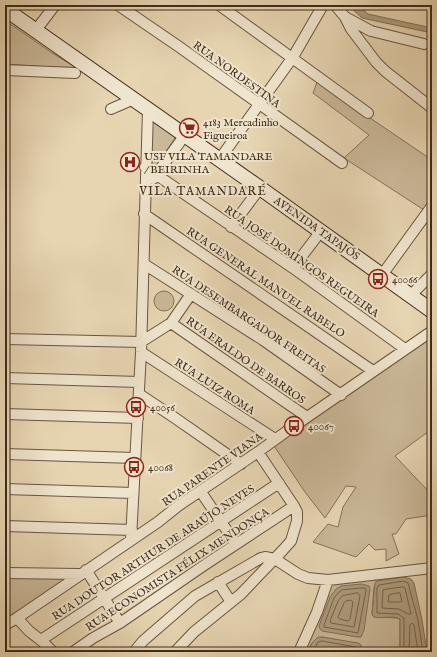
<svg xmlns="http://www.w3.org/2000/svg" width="437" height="657" viewBox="0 0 437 657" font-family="'IM FELL English',serif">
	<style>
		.green { fill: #cab898; stroke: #847258 }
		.water { fill: #ae9c7e; stroke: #826f56 }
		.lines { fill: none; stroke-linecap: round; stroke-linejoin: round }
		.shore { stroke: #76644c; stroke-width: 1 }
		.street-casing { stroke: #69563f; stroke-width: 12 }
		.secondary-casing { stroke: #3f2c19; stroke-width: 16 }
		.street { stroke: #efe4cd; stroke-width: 10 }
		.secondary { stroke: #efe4cd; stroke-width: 14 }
		.labels { text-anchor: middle; stroke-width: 4; stroke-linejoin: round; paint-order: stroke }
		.street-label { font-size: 11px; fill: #3f2c19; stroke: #efe4cd }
		.poi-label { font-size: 11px; fill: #3f2c19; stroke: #efe4cd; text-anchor: start }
		.neighbourhood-label { font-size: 12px; letter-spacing: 1px; fill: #3f2c19; stroke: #efe4cd }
	</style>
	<rect width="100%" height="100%" fill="#e7d5b2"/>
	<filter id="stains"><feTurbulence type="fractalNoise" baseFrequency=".005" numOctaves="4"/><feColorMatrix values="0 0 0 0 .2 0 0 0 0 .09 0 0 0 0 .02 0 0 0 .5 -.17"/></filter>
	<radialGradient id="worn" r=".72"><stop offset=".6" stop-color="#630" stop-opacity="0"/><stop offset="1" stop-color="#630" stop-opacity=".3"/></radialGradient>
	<!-- green -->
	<path class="green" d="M5,23H9L52,53L79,69L5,64Z
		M317,82L432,160V198L424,210L344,158L369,135L313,93Z
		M151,120L176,133L175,138L154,169L151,168Z
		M154 301a10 10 0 1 1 20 0a10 10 0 1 1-20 0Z
		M425,340L432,347V429L395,456L432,495V515L406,519L396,534H392L399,554L386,561V549L375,550L369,544L356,557L313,542L328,524L338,527L343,507L356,487L346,486L325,518L305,492L274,446Z
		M5,573L64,577V580L5,621Z
		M370,579L377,581L374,587L372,614L374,617L397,618L400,619V652H361V647L360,644L322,637L312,643L308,652H303L330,585L341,581Z"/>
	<!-- water -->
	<path class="water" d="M348,5H358L368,14L432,28V33L362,18Z
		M403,577L411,579L414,583L422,620L427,652H400V619C393,615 382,619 374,617L372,614L375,583L377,581Z
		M362,584L369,586L370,589L364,630L361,637H357L322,631L320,629L319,626L330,597L336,589L341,586Z
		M318,637H322L358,643L361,645V652H308L312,643Z"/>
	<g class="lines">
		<!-- shore -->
		<path class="shore" d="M403,587L405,588L411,614H408L399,609L382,608L383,590Z
			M362,588H365L366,590L358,633L324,627V625L334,598L339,592L342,590Z
			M358,593L360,596L354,627L331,623L330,621L338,601L342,596Z
			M400,593L402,601L401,602H388L389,595Z
			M346,601L351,600L353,602L350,619L348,621L340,619L338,617L344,603Z
			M313,652L318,642L322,641L356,647L357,652
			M404,652V618L398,614L377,613V588L379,585L403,581L408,583L418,620L423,652
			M409,652L410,625L412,623L414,625L418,652"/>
		<defs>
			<path id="street" d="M118,5L178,46L342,163
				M219,5L368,113
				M335,5L345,17L351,29L376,62L385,71L432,108
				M345,17L371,31L424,44
				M36,30L55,5
				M5,70L75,73
				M111,109L134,99
				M219,160L293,57L323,5
				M145,167L293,268L405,349
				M153,179L185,135
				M144,214L373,371
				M231,227L260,188
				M144,264L263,340L341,395
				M293,268L321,231
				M382,275L432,206
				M411,295L432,274
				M171,323L307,417
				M5,339L141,342L171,323L191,294
				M141,352L275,439
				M5,378L139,382
				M139,394L175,418L241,464
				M5,414L138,418
				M5,454L135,458
				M5,489L133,493
				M201,492L236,544
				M5,526L132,530
				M131,539L141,352L148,109
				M86,570L120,623
				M5,573L80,574
				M218,582L231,602
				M17,618L29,631L43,642L53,652
				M5,625L17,618L158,522L178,506L258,452L287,431L432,331
				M41,640L279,483
				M73,652L93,638L120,623L203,566L294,506
				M134,652L143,641L195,596L261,558L265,557L275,559L298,574L308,578L328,580L432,568
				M175,652L194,632L241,594L283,550L291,541L297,521V512L294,506L258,452
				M299,652L317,612L328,580"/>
			<path id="secondary" d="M5,9L260,188L432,311"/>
		</defs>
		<!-- street casing -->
		<use href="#street" class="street-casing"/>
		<!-- secondary casing -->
		<use href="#secondary" class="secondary-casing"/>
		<!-- street -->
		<use href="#street" class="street"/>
		<!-- secondary -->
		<use href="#secondary" class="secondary"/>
	</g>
	<!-- icons -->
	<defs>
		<symbol id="supermarket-ring" viewBox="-11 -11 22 22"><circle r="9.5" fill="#efe4cd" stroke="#8f2418" stroke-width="1.5"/><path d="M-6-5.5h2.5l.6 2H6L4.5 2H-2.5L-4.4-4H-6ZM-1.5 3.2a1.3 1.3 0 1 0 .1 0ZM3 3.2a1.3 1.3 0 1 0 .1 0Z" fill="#8f2418"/></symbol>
		<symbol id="hospital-ring" viewBox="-11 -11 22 22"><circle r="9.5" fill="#efe4cd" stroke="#8f2418" stroke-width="1.5"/><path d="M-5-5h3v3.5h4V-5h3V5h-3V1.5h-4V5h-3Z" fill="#8f2418"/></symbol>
		<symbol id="bus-ring" viewBox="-11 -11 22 22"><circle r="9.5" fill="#efe4cd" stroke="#8f2418" stroke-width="1.5"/><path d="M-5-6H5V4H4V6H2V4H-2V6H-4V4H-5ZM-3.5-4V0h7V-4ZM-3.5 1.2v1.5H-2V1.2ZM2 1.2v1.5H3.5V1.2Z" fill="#8f2418"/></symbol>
	</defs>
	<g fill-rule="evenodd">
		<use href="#supermarket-ring" x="178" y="117" width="22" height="22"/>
		<use href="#hospital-ring" x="119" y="151" width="22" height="22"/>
		<use href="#bus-ring" x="367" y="268" width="22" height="22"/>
		<use href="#bus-ring" x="125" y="396" width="22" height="22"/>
		<use href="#bus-ring" x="283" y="415" width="22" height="22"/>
		<use href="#bus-ring" x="123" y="456" width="22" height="22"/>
	</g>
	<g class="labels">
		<!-- street labels -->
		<g class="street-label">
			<text transform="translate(237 74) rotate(36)" y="4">RUA NORDESTINA</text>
			<text transform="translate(317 228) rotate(35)" y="4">AVENIDA TAPAJÓS</text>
			<text transform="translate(302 261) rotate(35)" y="4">RUA JOSÉ DOMINGOS REGUEIRA</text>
			<text transform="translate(266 282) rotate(34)" y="4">RUA GENERAL MANUEL RABELO</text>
			<text transform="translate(249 319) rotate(34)" y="4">RUA DESEMBARGADOR FREITAS</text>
			<text transform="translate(246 360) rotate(35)" y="4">RUA ERALDO DE BARROS</text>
			<text transform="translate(215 386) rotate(33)" y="4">RUA LUIZ ROMA</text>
			<text transform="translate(212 469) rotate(-35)" y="4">RUA PARENTE VIANA</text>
			<text transform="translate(153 552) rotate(-33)" y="4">RUA DOUTOR ARTHUR DE ARAÚJO NEVES</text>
			<text transform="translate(177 569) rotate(-33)" y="4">RUA ECONOMISTA FÉLIX MENDONÇA</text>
		</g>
		<!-- poi labels -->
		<g class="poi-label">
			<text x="203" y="126">4183 Mercadinho<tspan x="203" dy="13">Figueiroa</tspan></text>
			<text x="144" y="160">USF VILA TAMANDARE<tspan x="144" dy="13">/ BEIRINHA</tspan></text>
			<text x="392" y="283">40066</text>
			<text x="150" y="411">40056</text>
			<text x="308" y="430">40067</text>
			<text x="148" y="471">40068</text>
		</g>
		<!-- neighbourhood labels -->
		<g class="neighbourhood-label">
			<text x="203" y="195">VILA TAMANDARÉ</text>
		</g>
	</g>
	<!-- margin -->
	<rect width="437" height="657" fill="none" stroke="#e7d5b2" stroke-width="20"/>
	<rect x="6" y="6" width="425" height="645" fill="none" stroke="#3f2c19" stroke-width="2"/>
	<rect x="10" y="10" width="417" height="637" fill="none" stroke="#3f2c19"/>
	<rect width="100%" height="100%" filter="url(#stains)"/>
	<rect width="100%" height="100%" fill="url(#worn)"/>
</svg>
